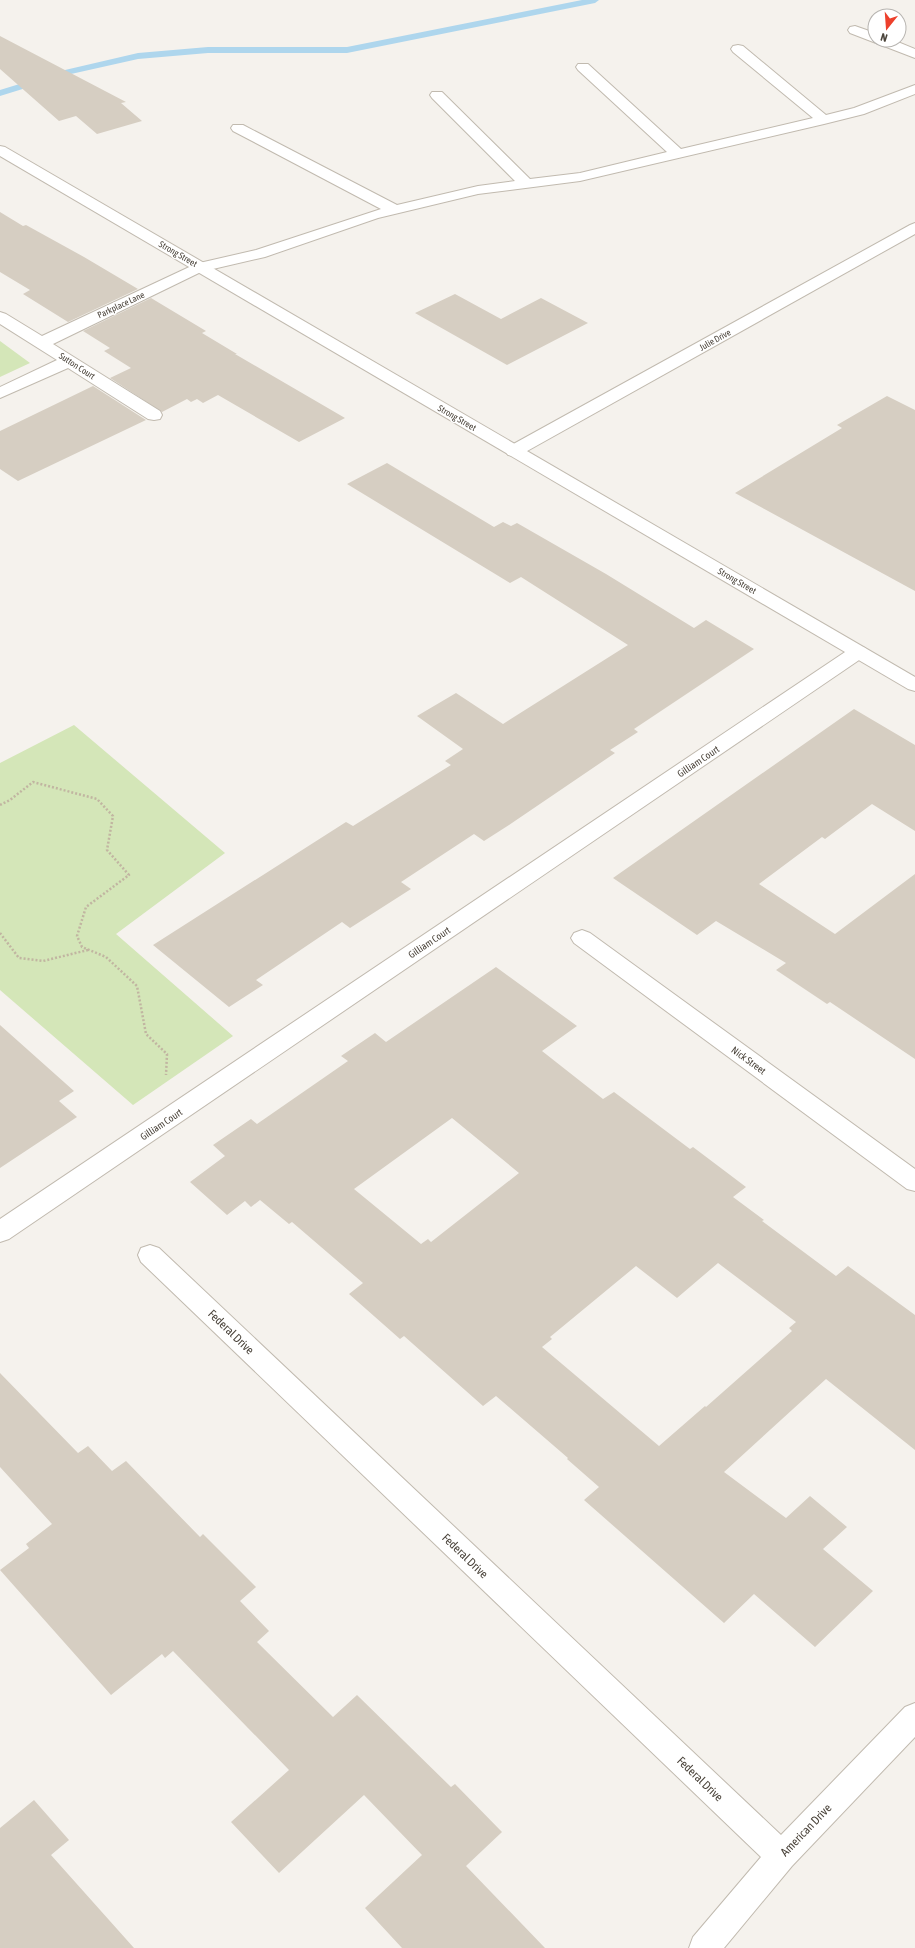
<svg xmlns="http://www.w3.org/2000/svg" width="915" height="1948" viewBox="0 0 915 1948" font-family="'Asap Condensed',sans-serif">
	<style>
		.green { fill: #d4e6b8 }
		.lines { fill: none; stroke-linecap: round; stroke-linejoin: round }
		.stream { fill: #aed6ed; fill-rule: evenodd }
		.building { fill: #d6cec2; fill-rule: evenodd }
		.service-casing { stroke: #c1baaf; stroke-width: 2 }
		.minor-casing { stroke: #c1baaf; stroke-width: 2 }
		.tertiary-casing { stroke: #c1baaf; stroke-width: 2 }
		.path { stroke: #c1b5a1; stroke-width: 2.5; stroke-dasharray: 2 2; stroke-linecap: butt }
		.service { fill: #fff; fill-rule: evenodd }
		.minor { fill: #fff; fill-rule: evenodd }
		.tertiary { fill: #fff; fill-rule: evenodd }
		.labels { text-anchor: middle; stroke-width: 3; stroke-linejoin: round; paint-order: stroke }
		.far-street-label { font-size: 9px; fill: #4a433a; stroke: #fff }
		.street-label { font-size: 10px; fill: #4a433a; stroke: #fff }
		.near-street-label { font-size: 12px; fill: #4a433a; stroke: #fff }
	</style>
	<rect width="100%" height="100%" fill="#f5f2ed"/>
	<!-- green -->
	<path class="green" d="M0,341L30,363L0,377Z
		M74,725L225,853L116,934L233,1036L133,1105L0,990V763Z"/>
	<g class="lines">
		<!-- stream -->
		<path class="stream" d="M582,0H599L595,3L347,53H208L138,59L71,74L0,96V90L65,70L138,53L208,47H347Z"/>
	</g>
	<!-- building -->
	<path class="building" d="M0,36L126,102L121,103L142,121L97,134L76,116L59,121L0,69Z
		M0,212L23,226L26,225L84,257L138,289L68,322L23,294L30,290L0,272Z
		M455,294L501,319L541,298L588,323L507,365L415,313Z
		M151,298L206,331L202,333L237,354H235L345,418L299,442L218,395L203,403L197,399L191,402L187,399L162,412L110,378L131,368L104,351L110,348L83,331Z
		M93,386L146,420L18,481L0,469V431Z
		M887,396L915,410V591L735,493L842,428L837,425Z
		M387,463L494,527L503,522L511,526L517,523L606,574L694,628L706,620L754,649L634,729L638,732L610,750L615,753L509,825L484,841L474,834L401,882L411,889L350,928L342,922L256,980L263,985L229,1007L153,945L346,822L353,826L451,765L445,761L463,749L417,716L456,693L503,724L628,645L521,577L510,583L347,484Z
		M854,709L915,745V831L872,804L825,839L822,837L759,884L835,934L915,874V1059L830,1002L827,1004L776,970L786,963L716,921L697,935L613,878Z
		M496,967L577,1026L542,1051L603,1099L614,1092L690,1149L693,1147L746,1187L733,1197L764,1220L762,1221L836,1276L848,1266L915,1315V1450L826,1379L724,1472L786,1518L810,1496L847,1527L823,1549L873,1591L815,1647L754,1594L724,1623L584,1500L599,1487L567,1459L568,1458L496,1396L483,1406L404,1336L400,1339L349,1294L363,1283L292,1222L289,1224L260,1200L251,1207L245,1201L227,1215L190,1182L225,1156L213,1145L251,1119L257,1124L348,1061L341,1056L375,1033L386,1042ZM452,1118L519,1173L431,1242L428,1239L421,1244L354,1189ZM718,1263L796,1322L789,1328L792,1331L706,1407L705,1406L659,1446L542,1347L552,1339L550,1337L636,1266L677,1298Z
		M0,1025L74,1091L59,1101L77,1117L0,1168Z
		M0,1373L78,1453L88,1446L112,1471L126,1461L200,1537L203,1534L256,1587L240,1601L269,1631L257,1642L333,1717L357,1695L451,1787L455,1784L502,1832L466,1866L545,1948H402L365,1908L422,1855L364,1795L279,1873L231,1822L289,1770L173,1651L165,1658L162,1654L111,1695L0,1570L29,1548L26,1544L52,1524L0,1467Z
		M34,1800L69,1840L51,1855L134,1948H0V1828Z"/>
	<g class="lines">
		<defs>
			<path id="service" d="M855,26L875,33V40H893L915,49V58L850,33L848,30L850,27Z
				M738,45L743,46L826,115L854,108L915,85V94L864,114L824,124L580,181L478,194L378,218L265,257L200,272L195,270L192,267L195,264L256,250L381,209L233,131L231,128L233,125H243L397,205L478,186L515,181L432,98L430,95L432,92H442L530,179L580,173L667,152L578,70L576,67L578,64H588L681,149L813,118L733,52L731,49L733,46Z
				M915,223V234L520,455L514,456L508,455L505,451L508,447L910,225Z"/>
			<path id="minor" d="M200,262L205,264L208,267L205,270L53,344L160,411L162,415L160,419L154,420L148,419L68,368L0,398V387L57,360L0,324V312L6,314L42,336Z
				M858,646L865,648L868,652L865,656L9,1239L0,1242V1219L851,648Z
				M582,930L590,933L915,1169V1191L907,1189L574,943L571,938L574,933Z
				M150,1245L159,1248L781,1835L905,1707L915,1703V1737L792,1866L724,1948H689L693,1937L761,1857L141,1262L138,1255L141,1248Z"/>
			<path id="tertiary" d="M0,146L5,147L915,677V691L908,689L0,156Z"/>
		</defs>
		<!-- service casing -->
		<use href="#service" class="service-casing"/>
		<!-- minor casing -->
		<use href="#minor" class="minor-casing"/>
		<!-- tertiary casing -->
		<use href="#tertiary" class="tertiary-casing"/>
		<!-- path -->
		<path class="path" d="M0,805L10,800L33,782L97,799L113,816L107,850L129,875L86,907L77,936L82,947L106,957L137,986L146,1034L167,1054L166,1075
			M0,933L19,958L43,961L88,950"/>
		<!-- service -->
		<use href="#service" class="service"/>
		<!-- minor -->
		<use href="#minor" class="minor"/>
		<!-- tertiary -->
		<use href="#tertiary" class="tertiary"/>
	</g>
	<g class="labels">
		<!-- far-street labels -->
		<g class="far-street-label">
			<text transform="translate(178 254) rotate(30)" y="3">Strong Street</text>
			<text transform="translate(121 305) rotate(-25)" y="3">Parkplace Lane</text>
			<text transform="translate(715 340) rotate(-29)" y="3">Julie Drive</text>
			<text transform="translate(77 366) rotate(33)" y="3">Sutton Court</text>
			<text transform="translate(457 418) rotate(30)" y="3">Strong Street</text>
			<text transform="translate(737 581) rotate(30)" y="3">Strong Street</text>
		</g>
		<!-- street labels -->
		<g class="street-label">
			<text transform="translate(698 761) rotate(-34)" y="4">Gilliam Court</text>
			<text transform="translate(429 942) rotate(-34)" y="4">Gilliam Court</text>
			<text transform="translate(749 1060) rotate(36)" y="4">Nick Street</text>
			<text transform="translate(161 1124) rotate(-34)" y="4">Gilliam Court</text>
		</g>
		<!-- near-street labels -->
		<g class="near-street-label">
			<text transform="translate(231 1332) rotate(44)" y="4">Federal Drive</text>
			<text transform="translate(465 1556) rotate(44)" y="4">Federal Drive</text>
			<text transform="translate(700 1779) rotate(44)" y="4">Federal Drive</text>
			<text transform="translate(806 1830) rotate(-46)" y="4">American Drive</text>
		</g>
	</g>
	<!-- north arrow -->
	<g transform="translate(887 28) rotate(197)"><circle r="19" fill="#ffffff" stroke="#b7b4b0"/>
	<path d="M0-3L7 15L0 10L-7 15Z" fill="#ed402c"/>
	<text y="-6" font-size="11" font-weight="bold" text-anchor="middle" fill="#4a433a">N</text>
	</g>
</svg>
